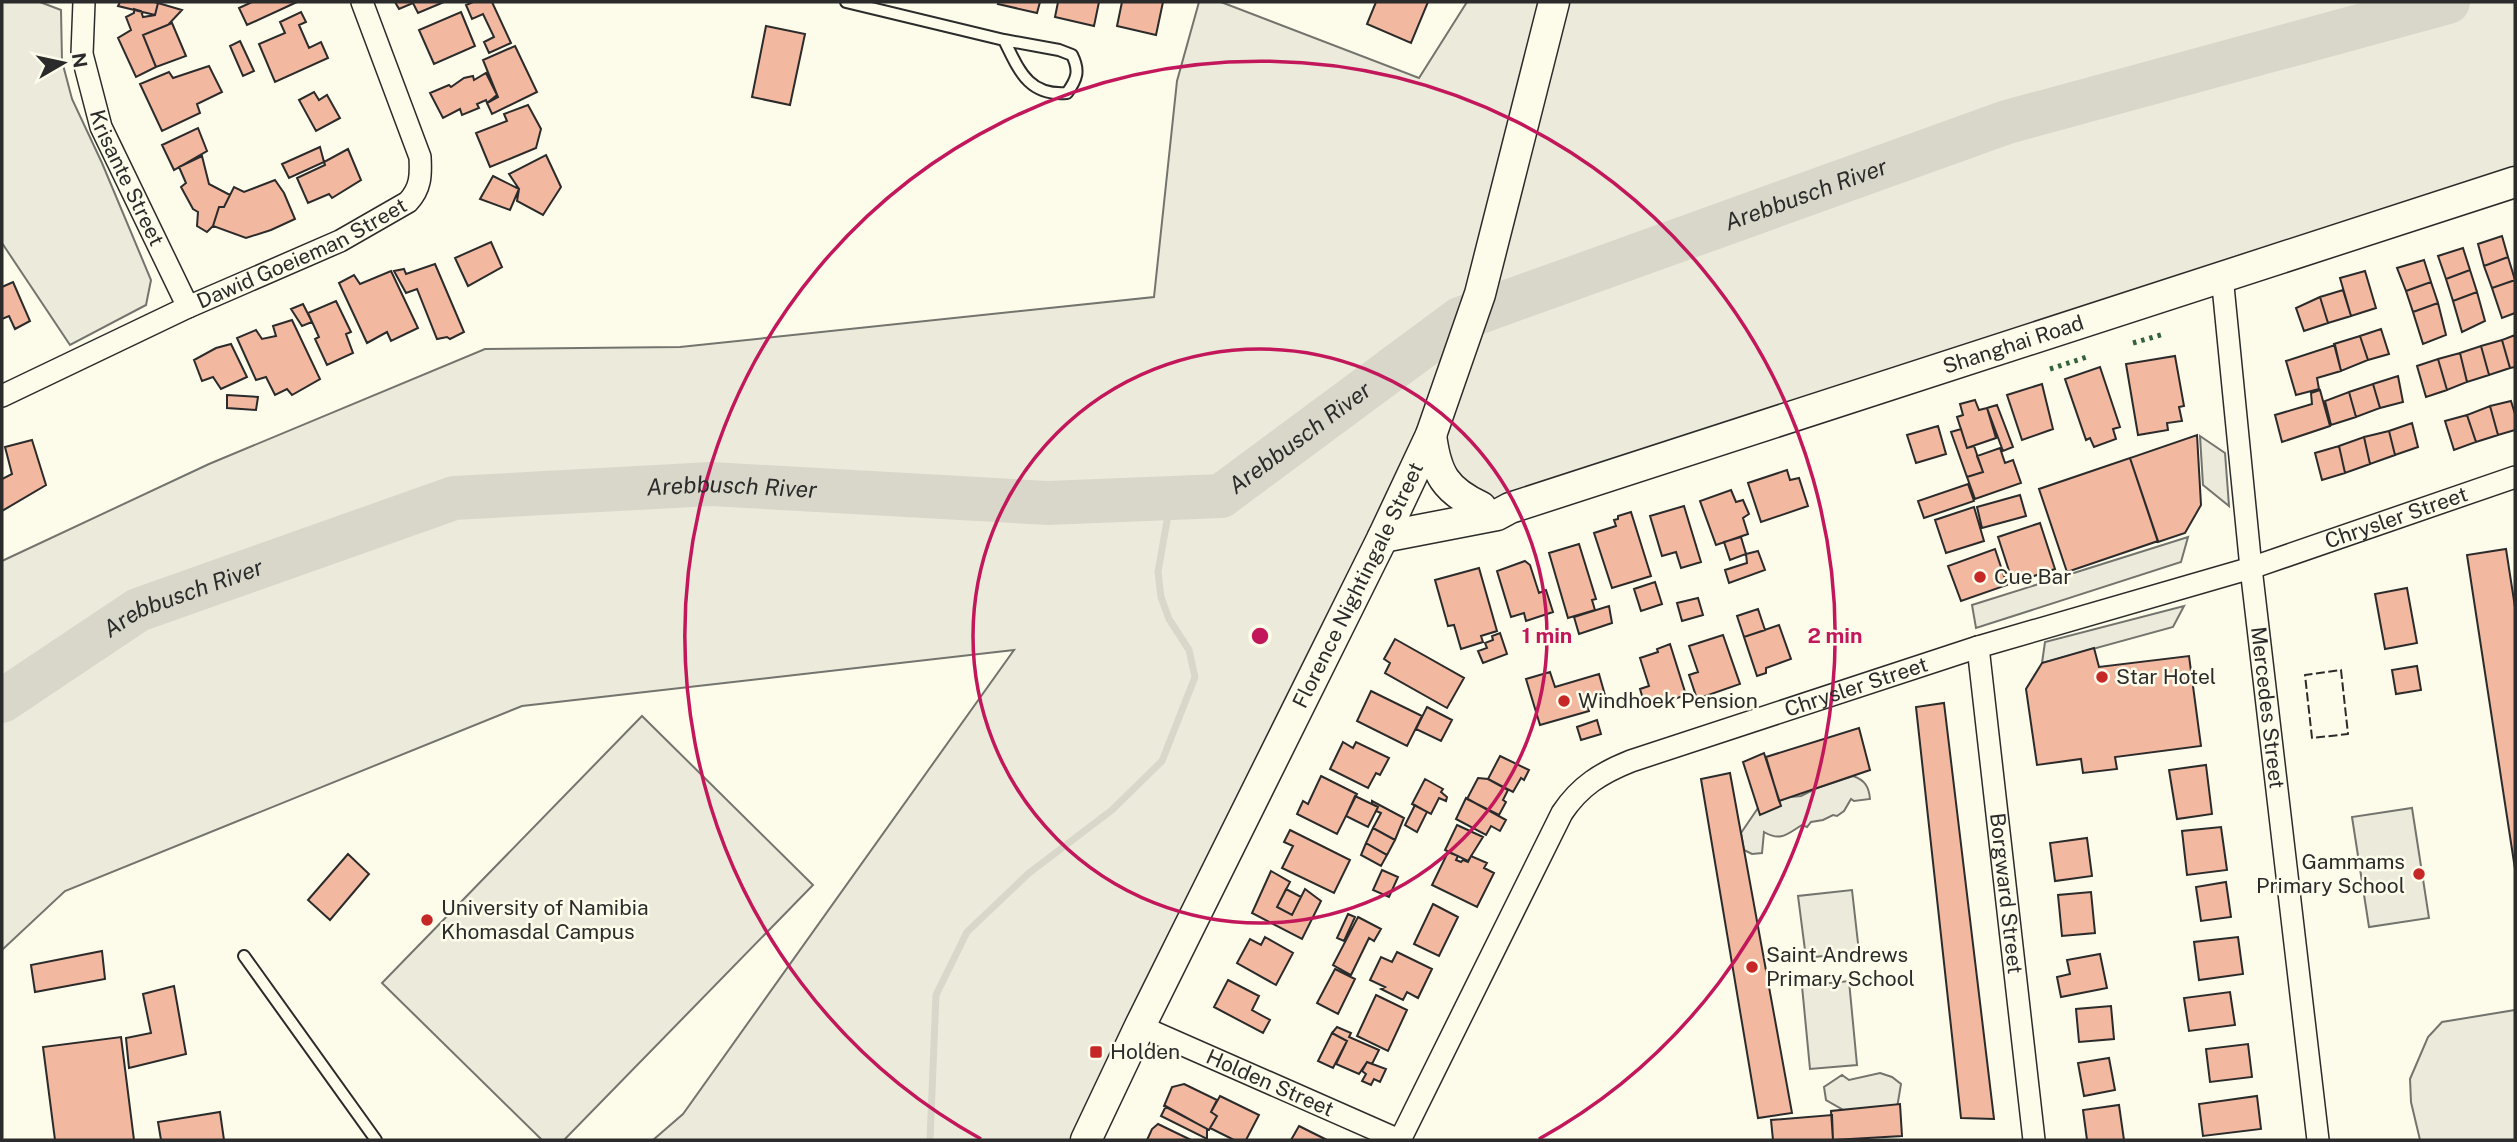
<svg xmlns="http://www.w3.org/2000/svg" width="2517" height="1142" viewBox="0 0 2517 1142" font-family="'Public Sans',sans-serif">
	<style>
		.green { fill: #ecebdb; stroke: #74746e; stroke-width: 2 }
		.parking { fill: #eceadb; stroke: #74746e; stroke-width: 2 }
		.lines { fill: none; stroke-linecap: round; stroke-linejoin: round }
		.stream { stroke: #d8d7c9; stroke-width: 7 }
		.river { stroke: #d8d7c9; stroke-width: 44 }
		.building { fill: #f2b8a0; stroke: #2b2b2b; stroke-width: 2 }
		.lane-casing { stroke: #2b2b2b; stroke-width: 14 }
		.street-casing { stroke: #2b2b2b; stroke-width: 24 }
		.secondary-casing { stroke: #2b2b2b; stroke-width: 33 }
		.lane { stroke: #fdfbea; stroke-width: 10 }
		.street { stroke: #fdfbea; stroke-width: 21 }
		.secondary { stroke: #fdfbea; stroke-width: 30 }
		.hedge { stroke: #34623c; stroke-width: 5; stroke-dasharray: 3.5 5; stroke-linecap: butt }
		.fence { stroke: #2b2b2b; stroke-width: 2; stroke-dasharray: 9 3.5; stroke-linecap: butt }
		.ring { fill: none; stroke: #c2185b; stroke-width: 3.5 }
		.poi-dot { fill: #c62828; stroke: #fdfbea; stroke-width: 2.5 }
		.labels { text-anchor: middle; stroke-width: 5; stroke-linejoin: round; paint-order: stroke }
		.street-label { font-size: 21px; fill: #2b2b2b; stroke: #fdfbea }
		.poi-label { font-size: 21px; fill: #2b2b2b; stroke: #fdfbea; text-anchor: start }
		.water-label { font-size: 23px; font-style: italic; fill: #2b2b2b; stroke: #fdfbea }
		.centre { fill: #c2185b; stroke: #fdfbea; stroke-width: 3.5 }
		.ring-label { font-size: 21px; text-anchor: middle; font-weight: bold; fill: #c2185b; stroke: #fdfbea; stroke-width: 5; stroke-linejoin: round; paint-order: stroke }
	</style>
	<rect width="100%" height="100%" fill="#fdfbea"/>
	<!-- green -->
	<path class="green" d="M2,2H40L61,10L62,61L72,99L102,163L151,280L146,305L70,345L2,243Z
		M1199,2H1221L1419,78L1467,2H2515V182L1481,507L1434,459L1086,1140H653L683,1114L1014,650L522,706L65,891L2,950V561L209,464L485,349L680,347L1154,297L1177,81Z
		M642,716L813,885L564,1140H542L382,983Z
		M1853,776C1865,780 1869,787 1870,799L1854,801L1851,799L1844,811L1837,816L1833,815L1823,820L1811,822L1807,827L1802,825C1787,834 1781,842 1764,832L1762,853L1752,854L1744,850L1741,833L1758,808L1790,797L1801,796L1817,788Z
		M2412,808L2429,918L2369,927L2352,817Z
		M1852,890L1859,952L1806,958L1798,896Z
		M1849,981L1857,1065L1810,1069L1802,986Z
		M2515,1010V1140H2420L2411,1102L2410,1079L2428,1037L2442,1022Z
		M1880,1073L1892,1077L1901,1084L1897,1108L1847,1112L1826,1100L1824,1087L1842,1075L1849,1080Z"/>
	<!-- parking -->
	<path class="parking" d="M2200,436L2225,453L2229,506L2203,485Z
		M2188,537L2181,562L1976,628L1972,605Z
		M2184,606L2173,627L2042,663L2045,642Z"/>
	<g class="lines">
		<!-- stream -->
		<path class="stream" d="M930,1140L936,995L967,932L1029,873L1112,810L1162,761L1195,677L1189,650L1169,619L1161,597L1158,572L1171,498"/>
		<!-- river -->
		<path class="river" id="s1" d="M2,701L138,610L454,498L711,484L1048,503L1221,496L1460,319L2007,122L2448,2"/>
	</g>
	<!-- building -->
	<path class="building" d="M120,2H154L158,3L155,15L118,6Z
		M252,2H297L247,25L239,8Z
		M395,2H444L418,13L413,3L399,9Z
		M473,2H492L511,43L489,53L484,42L494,37L483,14L472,19L466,5Z
		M999,2H1040L1037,13L998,4Z
		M1058,2H1099L1094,26L1055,17Z
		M1122,2H1163L1156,35L1117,26Z
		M1376,2H1428L1411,43L1367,24Z
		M158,3L182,10L168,25L143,35L156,67L136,77L118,38L131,30L126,17L134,13V9L141,11L143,17L155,15Z
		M301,12L306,22L299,25L309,48L321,42L328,58L275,82L259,44L285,33L280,22Z
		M461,12L475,46L434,64L419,30Z
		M172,23L186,56L156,67L143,35Z
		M766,26L805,34L790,105L752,97Z
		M240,41L254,71L243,76L230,46Z
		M515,46L537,92L492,114L487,103L498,97L483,60Z
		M209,66L222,92L197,104L200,113L162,131L140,84L169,72L173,78Z
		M486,73L497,95L487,103L486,100L477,104L479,108L462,115L460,109L443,118L430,93L449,85L451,87L464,78L473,76L474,80Z
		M314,92L319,100L327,95L340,118L316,131L299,100Z
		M528,105L541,129L536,148L490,167L476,133L507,121L504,114Z
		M198,128L207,151L174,170L162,145Z
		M320,147L324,162L289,178L282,164Z
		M348,149L361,180L332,198L329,194L308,203L297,178L325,165L324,162Z
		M546,155L561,187L543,215L517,201L519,189L509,174Z
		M202,156L209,184L230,195L224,207H219L213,226L207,232L197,226L198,212L193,209L181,187L186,183L179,167Z
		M493,176L519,189L510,210L480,199Z
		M275,180L284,193L295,219L271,230L246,238L213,226L219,207H224L234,187L244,192Z
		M2502,236L2508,257L2484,266L2478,244Z
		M491,242L502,267L468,286L455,258Z
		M2463,248L2470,270L2446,279L2438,256Z
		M2508,257L2515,280L2492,288L2484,266Z
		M2424,260L2431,282L2406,291L2397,268Z
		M435,264L464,332L450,339L447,337L437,339L417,289L406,293L394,271L404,269L406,274Z
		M2470,270L2477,292L2453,301L2446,279Z
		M391,271L418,328L391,341L387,332L367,343L339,283L354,275L360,284Z
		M2365,271L2376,308L2351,316L2340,278Z
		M2515,280V313L2502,318L2492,288Z
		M13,282L30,321L15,329L9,316L2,319V287Z
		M2431,282L2438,303L2413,312L2406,291Z
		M2343,290L2351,316L2328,323L2320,297Z
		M2477,292L2485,321L2462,332L2453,301Z
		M2320,297L2328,323L2304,331L2296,308Z
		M336,301L351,332L346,334L353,353L327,365L315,339L319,337L308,313Z
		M2438,303L2446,335L2423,344L2413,312Z
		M303,304L312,322L302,326L291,309Z
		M292,320L320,379L292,395L287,389L275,395L266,377L256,380L237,338L256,330L262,339L276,336L273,326Z
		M2381,329L2389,354L2368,360L2360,336Z
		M2515,335V367L2510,368L2502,340Z
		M2360,336L2368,360L2341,371L2334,344Z
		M2502,340L2510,368L2489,375L2481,346Z
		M231,344L247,377L221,389L213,377L202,381L194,360L216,348Z
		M2335,345L2341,371L2317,378L2319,389L2296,395L2286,361Z
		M2481,346L2489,375L2467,382L2460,353Z
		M2460,353L2467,382L2447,390L2438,359Z
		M2175,356L2184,406L2179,407L2182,421L2167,423L2168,430L2138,435L2126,364Z
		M2438,359L2447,390L2426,397L2417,366Z
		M2100,367L2120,427L2113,429L2116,439L2094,447L2090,438L2086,440L2065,379Z
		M2398,376L2403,402L2380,408L2373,384Z
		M2042,384L2053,429L2022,440L2007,395Z
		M2373,384L2380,408L2356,417L2349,392Z
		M2320,390L2330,426L2282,442L2275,415L2312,404L2311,393Z
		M2349,392L2356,417L2331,425L2325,401Z
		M227,395L258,397L256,410L227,408Z
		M1975,400L1979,410L1987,408L1996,438L1967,448L1957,417L1963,415L1960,404Z
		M2511,401L2515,414V430L2498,435L2490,406Z
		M1997,405L2013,447L2003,451L1987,408Z
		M2490,406L2498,435L2476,442L2467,415Z
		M2467,415L2476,442L2454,450L2445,421Z
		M2412,423L2418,447L2395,455L2389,431Z
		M1938,426L1946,454L1916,463L1907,435Z
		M1961,429L1967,448L1974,446L1983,472L1967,477L1951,432Z
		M2389,431L2395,455L2370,464L2364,437Z
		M2197,435L2201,505L2185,533L2158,542L2130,458Z
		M2364,437L2370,464L2345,473L2339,446Z
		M32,440L46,485L2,511V479L12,474L5,447Z
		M2339,446L2345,473L2322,480L2315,453Z
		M2000,448L2005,463L2013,460L2021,483L1975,499L1967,477L1983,472L1977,456Z
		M2130,458L2158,541L2067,572L2039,489Z
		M1787,470L1790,480L1799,478L1808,506L1761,522L1748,483Z
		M1968,484L1974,501L1924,518L1918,501Z
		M1731,490L1736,502L1743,500L1749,514L1743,518L1748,534L1716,545L1700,501Z
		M2020,495L2026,516L1982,528L1977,507Z
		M1684,506L1701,562L1681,568L1676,552L1662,556L1650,516Z
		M1974,507L1984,541L1946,553L1935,520Z
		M1631,512L1651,576L1612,588L1594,533L1616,526L1614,520L1618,519V516Z
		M2040,523L2055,569L2013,583L1998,537Z
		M1741,537L1746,554L1730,560L1724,542Z
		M1579,544L1596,599L1592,600L1595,610L1568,618L1549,553Z
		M1995,549L2007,585L1961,601L1948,566Z
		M2506,549L2515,607V869L2467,555Z
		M1758,551L1765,570L1729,583L1725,570L1747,563L1746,554Z
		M1525,561L1530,565L1539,593L1546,590L1553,612L1526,621L1524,613L1511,617L1497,571Z
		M1479,568L1497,631L1481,636L1483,642L1461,649L1454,625L1448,626L1435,580Z
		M1655,582L1662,604L1641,611L1634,589Z
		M2407,588L2417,643L2385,649L2375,594Z
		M1698,598L1703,615L1682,621L1677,603Z
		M1609,606L1612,623L1579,634L1574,617Z
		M1758,609L1765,630L1744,637L1737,616Z
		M1779,625L1791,659L1766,668V673L1757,676L1744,637Z
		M1500,633L1507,654L1483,663L1478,651L1487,648L1485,643L1493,640L1492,636Z
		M1723,635L1740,684L1697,699L1689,675L1698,672L1689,646Z
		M1395,639L1464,678L1447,708L1385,673L1390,663L1384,659Z
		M1670,644L1686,695L1646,709L1640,689L1649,686L1640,658L1658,652L1657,649Z
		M2094,648L2099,667L2189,656L2201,746L2115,757L2117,769L2083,773L2081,759L2037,765L2026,689L2042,663Z
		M2417,666L2421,690L2396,694L2392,670Z
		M1550,672L1555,687L1599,674L1605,695L1586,701L1589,711L1540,725L1526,679Z
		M1371,691L1422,716L1407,746L1357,721Z
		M1944,703L1994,1119L1961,1118L1916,707Z
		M1427,707L1452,720L1441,741L1416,729Z
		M1597,720L1601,734L1581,740L1577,727Z
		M1859,728L1870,770L1779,801L1766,757Z
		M1343,742L1353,748L1356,742L1389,758L1380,775L1376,773L1368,788L1330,769Z
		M1764,753L1781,806L1760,815L1743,762Z
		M1500,756L1529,770L1524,780L1521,778L1513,792L1488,779Z
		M2206,765L2212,814L2177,819L2169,770Z
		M1730,773L1792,1113L1758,1118L1701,779Z
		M1321,776L1357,794L1337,834L1297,814L1303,801L1308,804Z
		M1478,778L1488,779L1508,790L1503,800L1506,802L1499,815L1467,799Z
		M1425,779L1443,789L1441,792L1447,797L1446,801L1439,798L1431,814L1412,804Z
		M1355,796L1378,807L1368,827L1346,816Z
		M1466,798L1506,820L1500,831L1491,826L1486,835L1456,819Z
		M1372,801L1404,818L1395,840L1373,828L1381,813L1376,811L1378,807L1372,804Z
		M1415,805L1427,812L1417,832L1405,825Z
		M1457,825L1483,837L1468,861L1445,850Z
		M2221,827L2227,870L2187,875L2182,831Z
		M1373,828L1395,840L1387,855L1366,843Z
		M1290,830L1350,860L1334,893L1282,868L1293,846L1284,842Z
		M2087,838L2092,876L2055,881L2050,843Z
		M1366,843L1387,855L1381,866L1361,855Z
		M1448,852L1458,856L1456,860L1461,862L1463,860L1468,862L1471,856L1487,863L1484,868L1494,873L1477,907L1432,885Z
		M348,854L369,874L330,920L308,900Z
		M1382,870L1398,877L1389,897L1373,890Z
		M1271,871L1290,882L1277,907L1292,915L1305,889L1321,901L1302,939L1252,913Z
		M2226,882L2231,917L2201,921L2196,887Z
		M1286,889L1301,897L1292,915L1277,907Z
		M2091,892L2095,933L2062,936L2058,895Z
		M1433,904L1458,917L1439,956L1414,944Z
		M1348,914L1355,917L1344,941L1337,938Z
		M1358,917L1381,929L1374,941L1369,938L1351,975L1333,965Z
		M1265,937L1293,953L1276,985L1237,963L1250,939L1261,945Z
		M2238,937L2243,974L2199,980L2194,942Z
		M102,951L105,979L35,992L31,965Z
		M1397,952L1432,969L1418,998L1407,992L1403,1000L1381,989L1385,987L1370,980L1381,957L1392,962Z
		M2100,954L2107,988L2061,997L2057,977L2070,974L2067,960Z
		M1335,969L1355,979L1338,1014L1317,1003Z
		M1228,980L1259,996L1252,1010L1270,1020L1263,1033L1214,1007Z
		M174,986L186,1054L129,1068L126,1038L151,1033L143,994Z
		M2230,992L2235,1025L2189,1031L2184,998Z
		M1376,995L1407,1010L1388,1051L1357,1036Z
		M2111,1006L2114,1039L2079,1042L2076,1009Z
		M1337,1027L1351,1033L1349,1037L1379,1050L1372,1064L1367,1062L1359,1074L1336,1064L1347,1041L1332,1033Z
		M1332,1033L1347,1041L1333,1068L1318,1061Z
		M121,1037L134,1140H55L43,1047Z
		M2248,1044L2252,1077L2210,1082L2206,1049Z
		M2109,1058L2115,1090L2084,1096L2078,1063Z
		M1367,1062L1386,1069L1380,1082L1374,1079L1371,1085L1362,1081L1366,1074L1362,1071Z
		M1184,1084L1217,1100L1211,1112L1217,1116L1209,1130L1164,1106L1172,1087Z
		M1220,1096L1259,1115L1246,1140H1234L1210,1128L1217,1116L1211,1112Z
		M2257,1096L2261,1129L2203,1136L2199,1104Z
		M1900,1104L1902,1136L1833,1140L1831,1111Z
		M2119,1105L2124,1140H2087L2083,1110Z
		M1166,1106L1207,1129V1139L1161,1116Z
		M220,1112L224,1140H161L158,1122Z
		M1832,1115L1833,1140H1773L1771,1120Z
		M1158,1124L1191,1140H1147L1152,1129Z
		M1299,1126L1327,1140H1291Z"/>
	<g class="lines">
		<defs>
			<path id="lane" d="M846,2L1004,40L1059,50L1072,55C1080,71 1077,79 1067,93C1028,96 1019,70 1004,40
				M244,956L376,1140"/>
			<g id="street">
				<path id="s2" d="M84,2L82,54L101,127L188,307"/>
				<path id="s3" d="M2222,276L2251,568L2318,1140"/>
				<path id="s4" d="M2,396L188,307L340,241L408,202C421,188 421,175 420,157L362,2"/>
				<path id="s5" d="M1978,647L2034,1140"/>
				<path id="s6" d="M1140,1026L1399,1140"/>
				<path id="s7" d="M1400,1140L1562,813C1580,786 1601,773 1631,761L1978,647L2251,568L2515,477"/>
			</g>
			<g id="secondary">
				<path d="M1431,435C1436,474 1445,490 1481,507"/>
				<path id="s8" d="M1383,537L1497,515L1510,508L2515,182"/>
				<path id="s9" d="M1086,1140L1140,1026L1383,537L1431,435L1480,294L1554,2"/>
			</g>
		</defs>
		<!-- lane casing -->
		<use href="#lane" class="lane-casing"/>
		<!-- street casing -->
		<use href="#street" class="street-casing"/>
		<!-- secondary casing -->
		<use href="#secondary" class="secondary-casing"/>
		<!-- lane -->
		<use href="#lane" class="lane"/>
		<!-- street -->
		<use href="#street" class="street"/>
		<!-- secondary -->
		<use href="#secondary" class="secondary"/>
		<!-- hedge -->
		<path class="hedge" d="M2133,343L2164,334
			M2050,369L2090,356"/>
		<!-- fence -->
		<path class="fence" d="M2341,670L2348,734L2312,738L2305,675Z"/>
	</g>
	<!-- distance rings -->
	<g class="ring">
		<circle cx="1260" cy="636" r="287"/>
		<path d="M981 1139A575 575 0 1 1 1539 1139"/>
	</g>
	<!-- markers -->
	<g class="poi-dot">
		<circle cx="1980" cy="577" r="7"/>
		<circle cx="2102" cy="677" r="7"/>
		<circle cx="1564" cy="701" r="7"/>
		<circle cx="2419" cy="874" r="7"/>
		<circle cx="427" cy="920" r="7"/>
		<circle cx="1752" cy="967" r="7"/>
		<rect x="1089" y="1045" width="14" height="14" rx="3.5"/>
	</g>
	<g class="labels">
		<!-- street labels -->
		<g class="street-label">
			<text dy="7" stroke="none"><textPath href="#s2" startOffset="184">Krisante Street</textPath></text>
			<text dy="7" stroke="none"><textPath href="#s4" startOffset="332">Dawid Goeieman Street</textPath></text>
			<text dy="7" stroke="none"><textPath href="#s8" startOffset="660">Shanghai Road</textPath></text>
			<text dy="7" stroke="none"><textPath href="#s7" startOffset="1256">Chrysler Street</textPath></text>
			<text dy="7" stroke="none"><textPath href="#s9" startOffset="618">Florence Nightingale Street</textPath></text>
			<text dy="7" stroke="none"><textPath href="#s7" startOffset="690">Chrysler Street</textPath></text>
			<text dy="7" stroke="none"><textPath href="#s3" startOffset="434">Mercedes Street</textPath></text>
			<text dy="7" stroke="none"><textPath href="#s5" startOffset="248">Borgward Street</textPath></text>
			<text dy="7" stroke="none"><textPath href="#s6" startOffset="142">Holden Street</textPath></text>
		</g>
		<!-- poi labels -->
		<g class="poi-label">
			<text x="1994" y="584">Cue Bar</text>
			<text x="2116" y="684">Star Hotel</text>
			<text x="1578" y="708">Windhoek Pension</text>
			<text x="2405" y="869" text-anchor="end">Gammams<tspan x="2405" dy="24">Primary School</tspan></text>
			<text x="441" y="915">University of Namibia<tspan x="441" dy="24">Khomasdal Campus</tspan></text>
			<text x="1766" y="962">Saint Andrews<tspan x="1766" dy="24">Primary School</tspan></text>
			<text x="1110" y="1059">Holden</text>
		</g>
		<!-- water labels -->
		<g class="water-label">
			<text dy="8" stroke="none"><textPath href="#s1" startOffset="1932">Arebbusch River</textPath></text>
			<text dy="8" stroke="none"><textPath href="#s1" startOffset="1365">Arebbusch River</textPath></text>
			<text dy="8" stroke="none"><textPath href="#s1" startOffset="777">Arebbusch River</textPath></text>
			<text dy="8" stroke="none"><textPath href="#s1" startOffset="210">Arebbusch River</textPath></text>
		</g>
	</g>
	<circle cx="1260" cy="636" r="10" class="centre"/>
	<g class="ring-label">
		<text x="1547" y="643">1 min</text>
		<text x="1835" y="643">2 min</text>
	</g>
	<!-- border -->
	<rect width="2517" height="1142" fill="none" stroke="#2b2b2b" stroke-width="7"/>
	<!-- north arrow -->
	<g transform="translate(63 63) rotate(81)" stroke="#fdfbea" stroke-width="5" paint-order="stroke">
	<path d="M0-5L12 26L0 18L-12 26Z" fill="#2b2b2b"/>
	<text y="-10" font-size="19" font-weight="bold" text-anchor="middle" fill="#2b2b2b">N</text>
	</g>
</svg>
